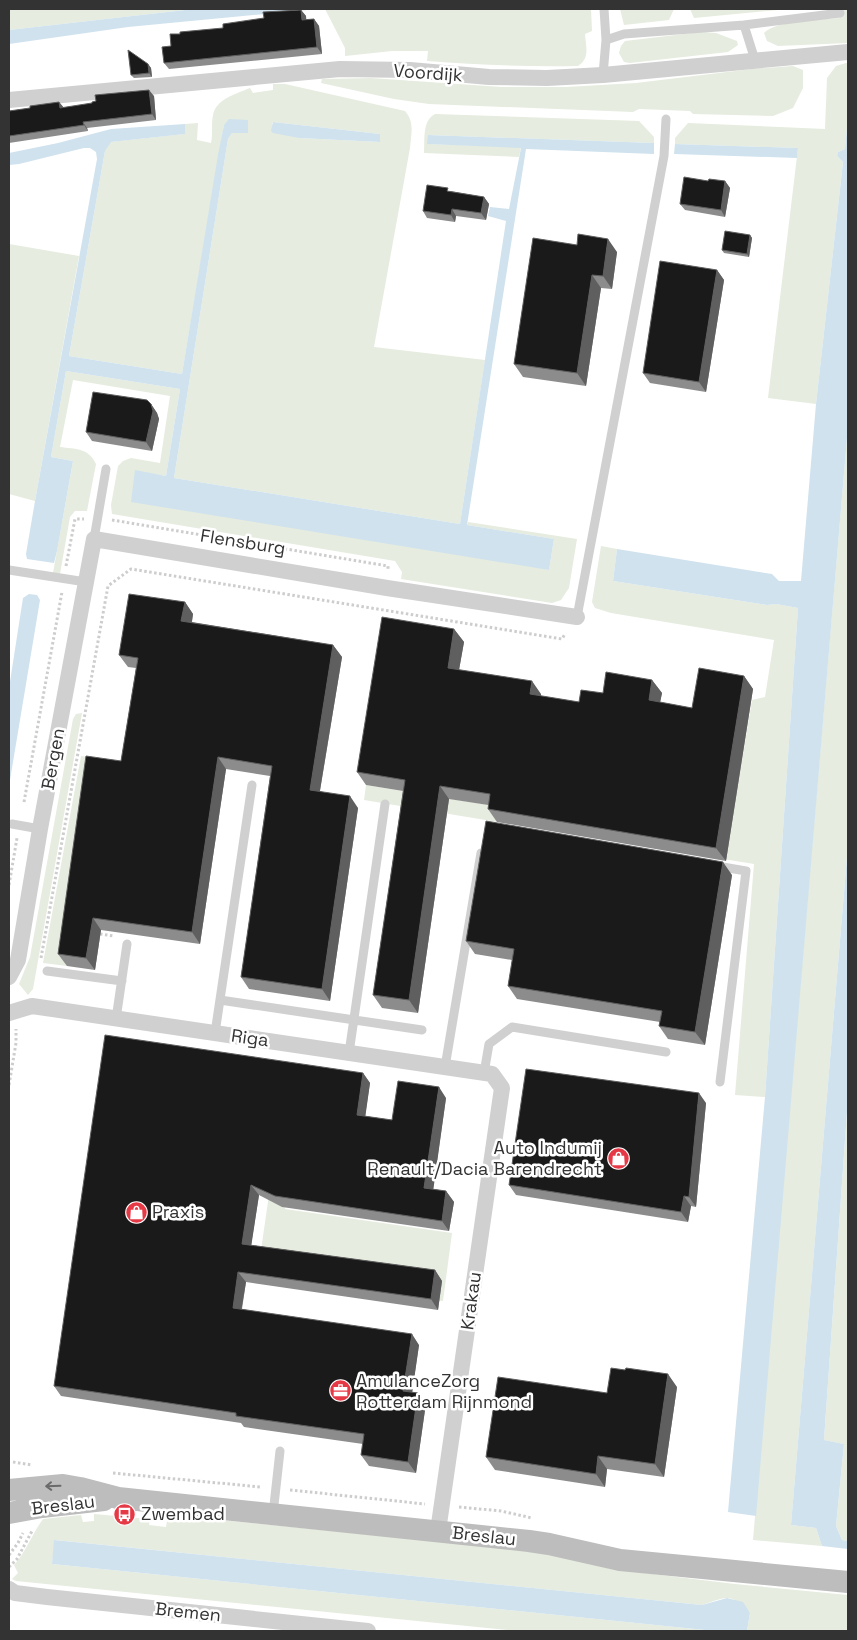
<svg xmlns="http://www.w3.org/2000/svg" width="857" height="1640" viewBox="0 0 857 1640" font-family="'Space Grotesk',sans-serif">
	<style>
		.green { fill: #e6ecdf; fill-rule: evenodd }
		.water { fill: #cfe2ee }
		.lines { fill: none; stroke-linecap: round; stroke-linejoin: round }
		.path { stroke: #cdcdcd; stroke-width: 3; stroke-dasharray: 2.5 2.5; stroke-linecap: butt }
		.lane { stroke: #d0d0d0; stroke-width: 9 }
		.street { stroke: #d0d0d0; stroke-width: 16 }
		.secondary { stroke: #bdbdbd; stroke-width: 22 }
		.wall { fill: #8c8c8c }
		.shaded-wall { fill: #5f5f5f }
		.building { fill: #1a1a1a; stroke: #5f5f5f }
		.oneway { stroke: #6a6a6a }
		.labels { text-anchor: middle; stroke-width: 5; stroke-linejoin: round; paint-order: stroke }
		.street-label { font-size: 18px; fill: #333; stroke: #fff }
		.poi-label { font-size: 18px; fill: #333; stroke: #fff; text-anchor: start }
	</style>
	<rect width="100%" height="100%" fill="#fff"/>
	<!-- green -->
	<path class="green" d="M9,9H194L9,30Z
		M325,9H591L592,31L585,34C586,47 590,59 578,66C527,67 478,65 427,61L428,51H392L345,56V48Z
		M620,9H674L669,20L624,25Z
		M690,9H789L694,18Z
		M838,9H848V43L778,46L767,41L764,33C776,20 821,20 839,18Z
		M701,32L716,33L737,41L738,45L728,52L630,63L624,62L619,53L621,46L625,41Z
		M846,63H848V117L845,149L838,152L837,156L843,162L816,404L768,398L798,148L675,144V138L688,123L825,129L827,78L836,66Z
		M793,66L803,70V88L793,108L773,116L693,114L690,111L639,109L633,112L429,104L394,99L321,83L322,79L371,78L502,87H566L636,83L752,69Z
		M273,84H285L405,111C415,122 411,135 410,148L374,347L485,360L460,524L174,478L228,139L232,133L224,125L182,374L69,356L105,151L110,142L184,134L185,124L198,123L197,140L211,143C213,133 211,124 213,115C216,99 236,94 250,88L253,93L273,90ZM273,122L380,134V142L299,138L272,124Z
		M435,114L639,121L654,137V143L428,135V144L521,147L519,157L424,153C425,139 422,121 435,114Z
		M9,244L79,256L35,501L9,494Z
		M66,371L180,389L166,476L135,471L549,570L554,539L467,525L468,522L577,539L569,588L561,600L552,603L401,579L402,572L395,561L112,514L111,505L118,466L123,461L131,458L160,463L170,396L73,380L60,447C75,449 89,448 96,464L87,511H75L70,517L60,574L53,573L73,461L51,457Z
		M848,426V845L791,1525L816,1528L822,1546L753,1540Z
		M601,546L617,549L613,581L767,605L776,604L798,608L765,1097L735,1095L754,864L364,800L366,785L728,844L752,700L765,697L774,640L611,613L595,608L592,602Z
		M82,713L33,989L28,995L19,984L30,957L73,719L76,714Z
		M81,756L157,768L67,966L43,963Z
		M848,1097V1541L842,1540L836,1526L844,1444L824,1440Z
		M272,1174L289,1177L285,1209L452,1233L443,1301L258,1271Z
		M94,1514L150,1519L149,1525L166,1527L167,1521L181,1522V1516L543,1552L611,1569L735,1584L848,1595V1631H747L750,1613C729,1592 728,1597 702,1605L55,1540L52,1564L705,1630L706,1631H518L16,1581L12,1579L18,1573L14,1565C26,1552 32,1534 43,1519L81,1515L83,1522L94,1521Z"/>
	<!-- water -->
	<path class="water" d="M194,9H318L128,27L9,44V30Z
		M848,117V426L756,1516L728,1512L765,1097L798,608L776,604L767,605L613,581L617,549L772,574L779,581H801L816,404L843,162L837,156L838,152L845,149Z
		M229,119L248,120V133H232L228,139L174,478L460,524L506,221L488,216L490,207L509,209L521,148L427,144L428,135L654,143V154L526,149L467,525L554,539L549,570L131,502L135,470L166,476L180,389L66,371L51,457L73,461L57,551L54,563L27,559L26,554L35,501L97,159L96,152L90,148H84L19,164L9,165V153L58,143L111,129L185,124V134L111,142L105,151L69,356L182,374L218,155L224,125Z
		M273,122L380,134V142L299,138L273,133L271,131Z
		M675,144L798,148L797,158L674,154Z
		M29,594L37,595L40,600L9,786V688L23,598Z
		M848,845V1097L824,1440L844,1444L836,1526L842,1540L848,1541V1549L822,1546L816,1528L791,1525Z
		M54,1540L702,1605L727,1598L743,1602L750,1613L747,1631H706L705,1630L52,1564Z"/>
	<g class="lines">
		<!-- path -->
		<path class="path" d="M112,520L388,566V570
			M66,566L75,519H84
			M24,802L62,592
			M9,885L17,838
			M100,934L114,936
			M41,958L108,586L131,569L562,639L565,634
			M9,1085L16,1043V1029
			M13,1462L32,1465
			M113,1473L261,1487
			M290,1490L425,1504
			M459,1507L501,1511L532,1518
			M9,1555L18,1543L23,1533
			M9,1567L17,1559L32,1531"/>
		<!-- lane -->
		<path class="lane" d="M604,9L606,40
			M744,25L840,13
			M603,75L606,40L624,34L744,25L755,60
			M94,539L106,469
			M9,570L86,582
			M577,617L664,156L666,119
			M12,824L40,829
			M717,866L746,871L720,1082
			M47,971L122,981
			M220,1000L422,1030
			M116,1019L127,944
			M215,1033L252,785
			M349,1053L385,804
			M445,1067L481,853
			M484,1073L489,1044L512,1027L666,1052
			M273,1514L280,1451"/>
		<!-- street -->
		<path class="street" d="M9,100L340,69L410,70L489,77L547,78L603,75L848,52
			M9,977L18,960L40,829L94,539L387,588L577,617
			M9,1013L32,1006L492,1074L502,1088L438,1531
			M9,1589L15,1593L47,1597L368,1631"/>
		<!-- secondary -->
		<path class="secondary" d="M9,1490L63,1485L80,1488L118,1498L529,1541L549,1544L620,1560L848,1582
			M9,1513L42,1507L104,1500"/>
	</g>
	<!-- wall -->
	<path class="wall" d="M301,10L306,16V20L314,19L319,26L322,54L169,69L164,63L171,46L223,28Z
		M148,64L151,68L152,77L134,78L131,75Z
		M154,96L156,120L87,128L88,131L9,143V111L30,108L59,102L64,108Z
		M708,181H725L730,188L725,217L685,210L680,204Z
		M450,191L484,197L489,204L486,220L456,216L455,222L427,218L423,211Z
		M750,235L752,238L749,257L724,253L722,250Z
		M533,238L617,252L612,289L601,288L586,386L523,377L514,364Z
		M717,270L724,280L706,392L650,383L643,373Z
		M151,404L157,413L159,419L152,451L92,441L86,432Z
		M185,602L193,614L192,622L333,645L342,657L320,791L358,808L330,1001L249,989L241,977L270,776L226,769L200,944L101,930L95,970L67,966L58,954L121,761L136,668L128,667L119,655Z
		M454,629L464,642L459,670L541,694V696L579,702L603,693L652,680L662,693L660,702L692,708L744,676L753,689L726,861L497,822L488,809V805L449,799L418,1013L382,1008L373,995L403,791L366,785L357,772Z
		M732,875L705,1045L668,1039L659,1026L660,1022L517,999L508,986L512,960L475,954L466,941Z
		M363,1073L370,1083L365,1116L392,1120L446,1098L433,1189L446,1191L454,1202L449,1231L282,1207L259,1195L251,1245L435,1270L442,1281L438,1310L246,1282L242,1309L419,1345L412,1392L418,1393L426,1403L416,1473L369,1466L361,1455L363,1444L244,1427L241,1423L61,1396L54,1386Z
		M706,1103L696,1207L691,1206L688,1222L516,1195L509,1185Z
		M677,1387L664,1477L607,1469L605,1487L495,1470L486,1457Z"/>
	<!-- shaded-wall -->
	<path class="shaded-wall" d="M301,10L306,16L307,27L302,20Z
		M314,19L319,26L322,54L317,47Z
		M148,64L151,68L152,77L149,73Z
		M149,90L154,96L156,120L152,114Z
		M59,102L64,108H60Z
		M83,122L87,128L88,131L84,125Z
		M725,181L730,188L725,217L721,210Z
		M484,197L489,204L486,220L481,213Z
		M452,209L456,216L455,222L451,215Z
		M750,235L752,238L749,257L747,254Z
		M608,239L617,252L612,289L603,276Z
		M717,270L724,280L706,392L699,382Z
		M592,275L601,288L586,386L577,373Z
		M151,404L157,413L159,419L152,451L146,442Z
		M185,602L193,614L190,633L181,621Z
		M454,629L464,642L457,681L448,668Z
		M333,645L342,657L318,802L310,790Z
		M744,676L753,689L726,861L716,848Z
		M652,680L662,693L658,713L649,700Z
		M532,681L541,694L539,707L530,694Z
		M218,757L226,769L200,944L192,932Z
		M440,786L449,799L418,1013L409,1000Z
		M350,796L358,808L330,1001L322,989Z
		M723,862L732,875L705,1045L695,1032Z
		M93,918L101,930L95,970L86,958Z
		M363,1073L370,1083L364,1126L357,1115Z
		M439,1087L446,1098L432,1199L424,1188Z
		M699,1093L706,1103L696,1207L689,1197Z
		M251,1185L259,1195L250,1254L242,1244Z
		M446,1191L454,1202L449,1231L442,1221Z
		M684,1196L691,1206L688,1222L681,1212Z
		M435,1270L442,1281L438,1310L431,1299Z
		M238,1272L246,1282L240,1318L233,1308Z
		M412,1334L419,1345L411,1401L403,1391Z
		M668,1374L677,1387L664,1477L655,1464Z
		M418,1393L426,1403L416,1473L408,1462Z
		M598,1456L607,1469L605,1487L596,1474Z"/>
	<!-- building -->
	<path class="building" d="M301,10L302,20L314,19L317,47L164,63L162,47L171,46L170,34H180V32L223,28V24L264,18L263,12Z
		M128,50L148,64L149,73L131,75Z
		M149,90L152,114L83,122L84,125L9,136V111L30,108V106L59,102L60,108L92,103V102L96,101L95,95Z
		M684,177L708,181L709,179L725,181L721,210L680,204Z
		M427,185L448,188L447,191L484,197L481,213L452,209L451,215L423,211Z
		M725,231L750,235L747,254L722,250Z
		M578,234L608,239L603,276L592,275L577,373L514,364L533,238L577,245Z
		M660,261L717,270L699,382L643,373Z
		M93,392L147,400L151,404L153,411L146,442L86,432Z
		M129,594L185,602L181,621L333,645L310,790L350,796L322,989L241,977L272,766L218,757L192,932L93,918L86,958L58,954L86,756L121,761L138,658L119,655Z
		M382,617L454,629L448,668L532,681L530,694L579,702L581,690L603,693L606,672L652,680L649,700L692,708L699,668L744,676L716,848L488,809L490,794L440,786L409,1000L373,995L405,780L357,772Z
		M486,821L723,862L695,1032L659,1026L662,1011L508,986L514,949L466,941Z
		M105,1035L363,1073L357,1115L392,1120L398,1081L439,1087L424,1188L446,1191L442,1221L275,1196L251,1185L242,1244L435,1270L431,1299L238,1272L233,1308L412,1334L403,1391L418,1393L408,1462L361,1455L364,1434L236,1416V1413L54,1386Z
		M526,1069L699,1093L689,1197L684,1196L681,1212L509,1185Z
		M611,1368L625,1370L626,1368L668,1374L655,1464L598,1456L596,1474L486,1457L498,1377L607,1393Z"/>
	<!-- one-way arrows -->
	<defs><path id="oneway-shaft" d="M-6 0H5M1.5-3L5.5 0L1.5 3" fill="none" stroke-width="1.6" stroke-linecap="round" stroke-linejoin="round" transform="scale(1.25)"/></defs>
	<use class="oneway" href="#oneway-shaft" transform="translate(53 1486) rotate(178)"/>
	<!-- icons -->
	<defs>
		<symbol id="shop-disc" viewBox="-11 -11 22 22"><circle r="9.5" fill="#e63946" stroke="#fff"/><path d="M-5-2.5h2.3a2.7 3.5 0 0 1 5.4 0H5L5.5 6h-11ZM-1.5-2.5h3a1.5 2.3 0 0 0-3 0Z" fill="#fff"/></symbol>
		<symbol id="office-disc" viewBox="-11 -11 22 22"><circle r="9.5" fill="#e63946" stroke="#fff"/><path d="M-6-3h4V-5.5h4V-3h4V5H-6ZM-1-4.5V-3h2v-1.5ZM-6 0V1H6V0Z" fill="#fff"/></symbol>
		<symbol id="bus-disc" viewBox="-11 -11 22 22"><circle r="9.5" fill="#e63946" stroke="#fff"/><path d="M-5-6H5V4H4V6H2V4H-2V6H-4V4H-5ZM-3.5-4V0h7V-4ZM-3.5 1.2v1.5H-2V1.2ZM2 1.2v1.5H3.5V1.2Z" fill="#fff"/></symbol>
	</defs>
	<g fill-rule="evenodd">
		<use href="#shop-disc" x="606" y="1146" width="25" height="25"/>
		<use href="#shop-disc" x="124" y="1200" width="25" height="25"/>
		<use href="#office-disc" x="328" y="1378" width="25" height="25"/>
		<use href="#bus-disc" x="112" y="1502" width="25" height="25"/>
	</g>
	<g class="labels">
		<!-- street labels -->
		<g class="street-label">
			<text transform="translate(428 73) rotate(4)" y="6">Voordijk</text>
			<text transform="translate(243 542) rotate(9)" y="6">Flensburg</text>
			<text transform="translate(53 759) rotate(-80)" y="6">Bergen</text>
			<text transform="translate(250 1038) rotate(8)" y="6">Riga</text>
			<text transform="translate(471 1301) rotate(-82)" y="6">Krakau</text>
			<text transform="translate(63 1505) rotate(-7)" y="6">Breslau</text>
			<text transform="translate(484 1536) rotate(6)" y="6">Breslau</text>
			<text transform="translate(188 1612) rotate(6)" y="6">Bremen</text>
		</g>
		<!-- poi labels -->
		<g class="poi-label">
			<text x="602" y="1154" text-anchor="end">Auto Indumij<tspan x="602" dy="21">Renault/Dacia Barendrecht</tspan></text>
			<text x="152" y="1218">Praxis</text>
			<text x="356" y="1387">AmulanceZorg<tspan x="356" dy="21">Rotterdam Rijnmond</tspan></text>
			<text x="141" y="1520">Zwembad</text>
		</g>
	</g>
	<!-- border -->
	<rect width="857" height="1640" fill="none" stroke="#333333" stroke-width="20"/>
</svg>
